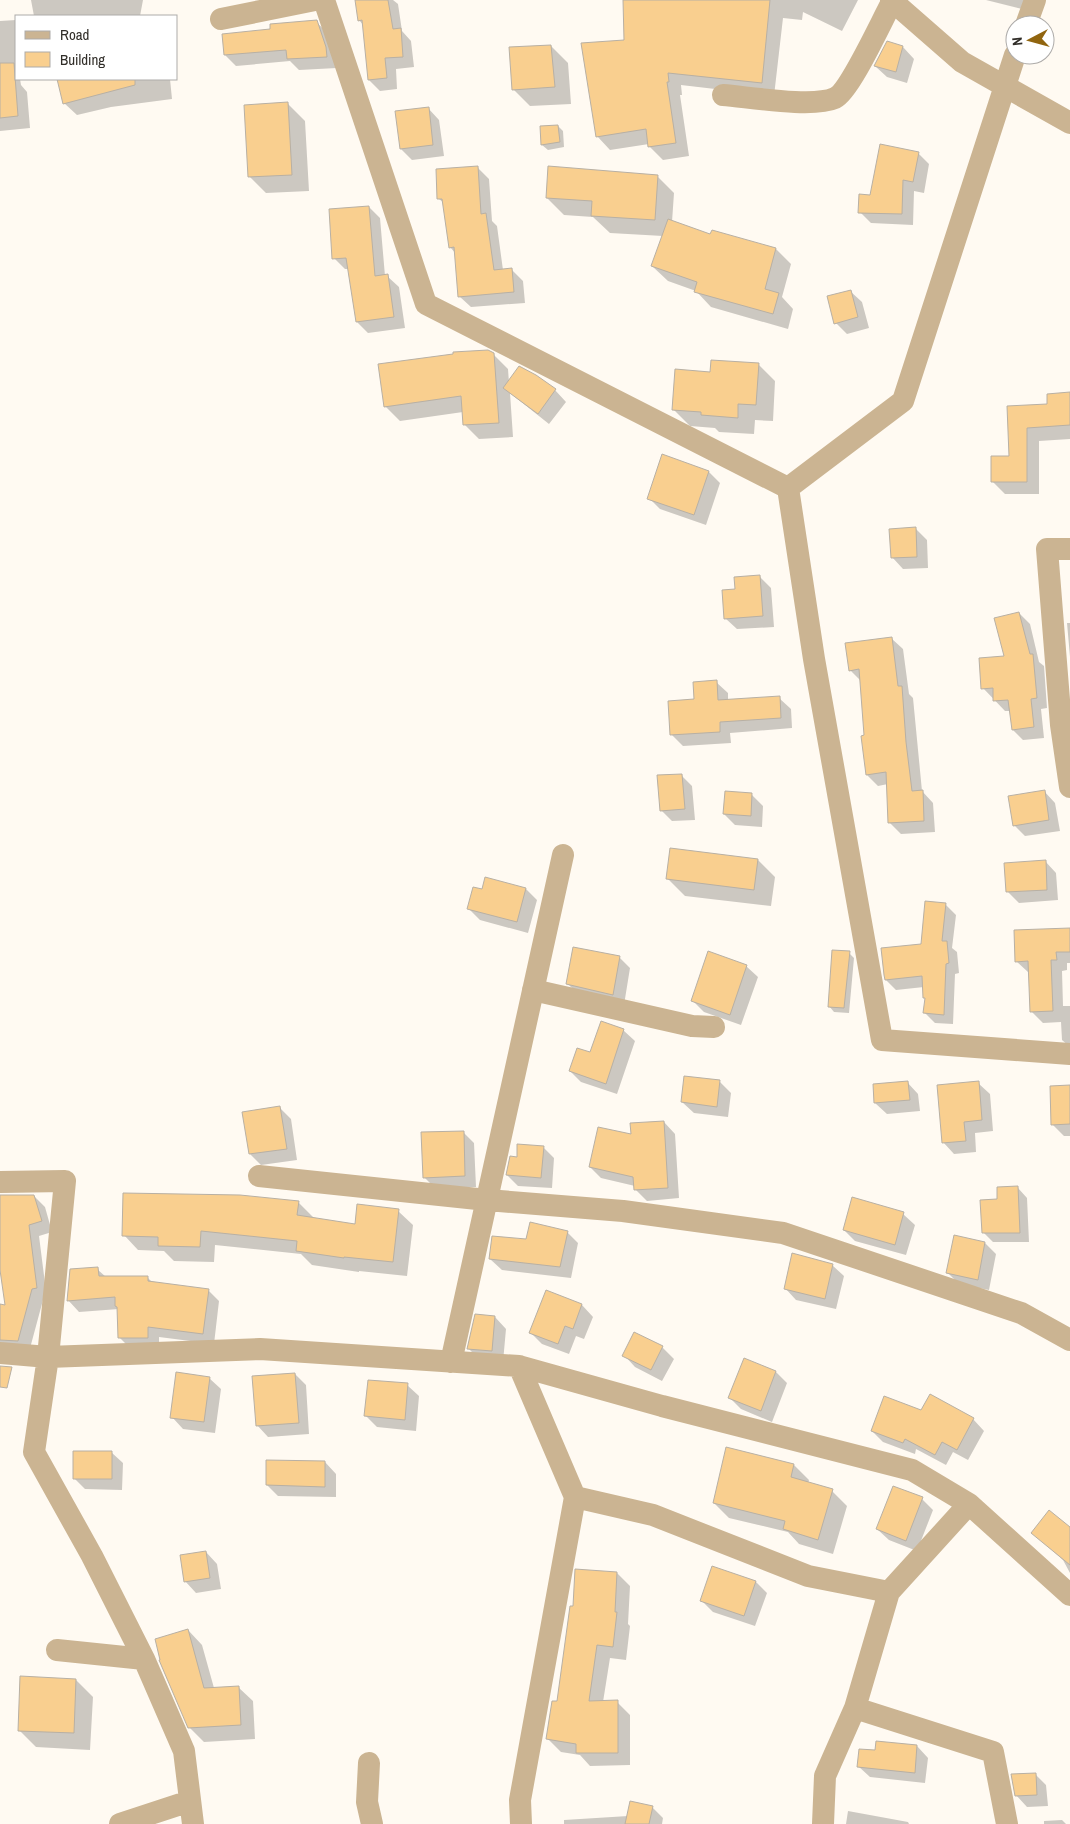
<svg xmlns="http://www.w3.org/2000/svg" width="1070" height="1824" viewBox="0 0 1070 1824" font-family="'Archivo Narrow',sans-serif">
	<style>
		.shadow { fill: #0003 }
		.building { fill: #f9cf8f; stroke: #b8b0a4 }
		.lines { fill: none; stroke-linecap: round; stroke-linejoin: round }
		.minor { stroke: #cbb492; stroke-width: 22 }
	</style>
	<rect width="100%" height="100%" fill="#fffaf2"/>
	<!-- shadow -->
	<path class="shadow" d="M31,0H143L140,16H34Z
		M356,0H393L398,4L402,31L411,41L414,67L396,69L397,89L380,91L369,80L364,26L359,20Z
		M624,0H858L842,31L803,12L802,20L783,18L774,96L681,85L682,95H680L689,156L663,160L649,146V144L610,150L597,136L625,41Z
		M986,0H1029L1026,10Z
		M16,20V79H20L21,85L27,92L30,128L0,131V21Z
		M316,22L328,33L337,68L299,70L290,61L236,66L225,55L271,31Z
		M551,46L568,63L571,104L530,106L513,89Z
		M903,47L914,59L907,83L887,77L875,66Z
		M58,79H170L172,99L111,107L77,115L64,103Z
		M288,104L305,121L309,191L266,193L249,176Z
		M428,108L439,120L444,156L412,160L401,149Z
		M558,126L563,131L564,147L548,150L542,145Z
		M918,153L929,164L924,193L914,191L913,225L871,223L860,212L871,196Z
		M478,168L489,179L492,221L497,226L503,270H512L523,281L525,303L471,307L459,296L456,254L450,247L444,203L439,199Z
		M657,176L674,193L672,222L711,236L776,249L791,264L782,297L793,309L788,329L711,307L696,291L668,281L652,266L663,236L610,233L593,217L564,215L547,198Z
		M369,207L380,218L385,276H387L399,287L405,328L368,333L357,322L349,269H345L334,258Z
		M850,291L862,302L869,328L847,334L836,323Z
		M493,354L508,369L509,383L555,390L566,402L549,424L510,393L513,437L479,439L464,424L463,412L400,421L385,406Z
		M758,364L775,381L773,421L755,420L754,434L719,432L715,428L690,426L673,409L712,373Z
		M1070,393V439L1039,441V494H1005L992,481L1010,457L1009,407L1049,406Z
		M663,456L709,472L720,483L706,525L660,509L649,498Z
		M916,529L927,540L928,568L903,569L892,557Z
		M759,576L771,588L774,627L737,629L725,618L737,590Z
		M1019,613L1030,624L1039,662L1044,666L1047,708L1041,709L1044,738L1023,740L1013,730L1010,711H1005L983,688L1005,657Z
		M1067,623H1070V657Z
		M891,638L903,649L909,694L913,698L922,791L933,803L935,832L901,834L889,822L888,784L878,786L867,775L862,682L850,670Z
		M716,682L728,693V701L779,698L791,709L792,728L730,733L731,743L683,746L672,735L695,700Z
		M681,775L692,786L695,820L672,821L661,810Z
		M1044,791L1055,803L1060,831L1025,836L1014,825Z
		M752,795L763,806L762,827L735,825L724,814Z
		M758,860L775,877L771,906L685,896L668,879Z
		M1045,861L1056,873L1058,900L1019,903L1008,892Z
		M526,889L537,900L528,933L480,920L469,909L483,891Z
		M945,904L956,915L952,948L957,952L959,973L955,974L953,1024L935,1023L925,1013L926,999L924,997V987L896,990L886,980L923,945Z
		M1070,930V963H1067V970L1062,971L1063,1006H1070V1047L1062,1040L1061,1022L1043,1023L1032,1012L1030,972H1028L1016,961Z
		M849,953L854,958L849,1013L834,1012L829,1006Z
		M619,957L630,968L624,1005L579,995L568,984Z
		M746,966L758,977L741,1025L704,1012L693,1001Z
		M623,1030L635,1041L617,1094L581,1082L570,1071Z
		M720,1082L731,1093L728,1117L694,1113L682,1102Z
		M907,1082L918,1094L920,1111L887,1114L875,1103Z
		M978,1083L990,1094L993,1131L975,1133L976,1152L954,1154L943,1142Z
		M1070,1086V1136H1064L1052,1124Z
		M280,1108L291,1119L297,1160L261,1165L250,1154Z
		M664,1122L675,1134L679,1198L647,1201L635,1189V1186L601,1178L590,1167L632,1136Z
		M463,1132L474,1143L476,1187L435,1188L424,1177Z
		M543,1147L554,1158L552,1188L518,1186L507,1175L518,1158Z
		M1018,1188L1027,1198L1029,1242H993L983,1232L999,1200Z
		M0,1195L34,1196L45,1207L52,1232L39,1236L47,1299L43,1300L29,1352L0,1342V1305L6,1307L0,1261Z
		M298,1202L313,1217V1219L356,1225L398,1211L413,1225L407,1276L359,1271V1272L312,1265L301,1254L215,1245L214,1262L174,1261L164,1251L138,1250L124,1235Z
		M903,1214L915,1225L906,1255L855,1241L844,1230Z
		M567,1232L578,1243L571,1278L502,1270L490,1259L527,1240Z
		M985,1243L996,1254L989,1290L959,1284L948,1273Z
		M832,1265L844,1276L836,1309L796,1300L785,1288Z
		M97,1269L106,1277L148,1278L153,1283L208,1290L219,1301L214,1344L159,1337V1349L130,1348L119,1337V1309L79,1312L68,1300Z
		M546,1292L582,1305L593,1317L584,1339L576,1336L569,1354L542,1344L531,1333Z
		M495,1317L506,1329L503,1362L480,1360L469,1349Z
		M635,1333L662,1347L674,1359L662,1381L635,1367L624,1355Z
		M776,1372L787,1383L772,1422L741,1409L730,1398Z
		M295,1374L306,1385L309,1434L268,1437L257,1425Z
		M209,1378L221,1389L215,1433L183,1429L172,1417Z
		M407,1385L419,1396L416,1431L377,1427L366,1416Z
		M922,1412L973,1419L984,1431L968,1460L953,1452L946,1465L916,1449L915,1454L883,1442L872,1431Z
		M111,1452L123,1463L122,1490L85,1489L74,1478Z
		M325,1462L336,1474V1497L278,1496L267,1485Z
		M794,1465L809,1480L808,1484L832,1491L847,1506L833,1554L799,1544L788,1532L729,1518L714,1503Z
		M922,1499L933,1510L917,1551L889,1540L877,1529Z
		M1070,1529V1573L1063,1560L1033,1533Z
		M206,1552L217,1564L221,1589L196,1593L185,1581Z
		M617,1573L630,1586L628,1624L630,1626L626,1660L610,1658L603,1702H617L630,1715V1765L590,1766L580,1755L561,1752L548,1739L558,1702L574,1608Z
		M756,1582L767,1593L755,1626L713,1612L702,1601Z
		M188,1630L202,1645L214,1688L238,1687L253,1701L255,1739L204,1742L190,1728Z
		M76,1680L93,1697L90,1750L36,1747L19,1730Z
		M917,1746L928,1758L925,1783L870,1777L858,1766Z
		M1035,1774L1046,1785L1048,1806L1027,1807L1016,1795Z
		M652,1807L663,1818L662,1824H564V1820L628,1816Z
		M848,1811L908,1822L909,1824H846Z
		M1062,1820L1066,1824H1044V1821Z"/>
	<!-- building -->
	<path class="building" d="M355,0H388L393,29L401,28L403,57L385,58L387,78L368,80L362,20L358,21Z
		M623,0H770L762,83L668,73L669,82H667L676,143L648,147L646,129L596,137L581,43L624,40Z
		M317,20L326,47L327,57L287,59L286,50L224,55L222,34L270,29V24Z
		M887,41L903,46L896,72L874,66Z
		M551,45L555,87L512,90L509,47Z
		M0,63H14L18,116L0,118Z
		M57,79H135V85L63,104Z
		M288,102L292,175L248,177L244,105Z
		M429,107L433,145L400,149L395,111Z
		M558,125L560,142L541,145L540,126Z
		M880,144L919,152L913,182L903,180L902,214L858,213L859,194L870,195Z
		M478,166L481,214L486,213L494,270L512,268L514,292L458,297L454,247L449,248L442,199H437L436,169Z
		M548,166L658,175L655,220L591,216L592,201L546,198Z
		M369,206L375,276L388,274L394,317L356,322L346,258L332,259L329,209Z
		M668,219L710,234L712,230L776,248L765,289L779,293L773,314L694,292L697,282L651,266Z
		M851,290L858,317L834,324L827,296Z
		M488,350L494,353L499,423L463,425L461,396L384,407L378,364L453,354V352Z
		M711,360L759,363L756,405L738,404V418L701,415V412L672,410L675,369L710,372Z
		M519,366L536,375L556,389L538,414L503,388Z
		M1070,392V425L1027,428V482H991V456H1009L1007,406L1047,404V394Z
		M662,454L709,471L694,515L647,499Z
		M916,527L917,557L891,558L889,529Z
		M760,575L763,616L724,619L722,590L735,589L734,577Z
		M1019,612L1030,654H1033L1037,698L1031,699L1034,727L1012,730L1008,700L993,701V688L981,689L979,658L1004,656L994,618Z
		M892,637L898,686H902L906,742L912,791L923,790L924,821L888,823L886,772L866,775L861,736L864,735L859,669L849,671L845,643Z
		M717,680L718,700L780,696L781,718L720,722V732L670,735L668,701L694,699L693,682Z
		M682,774L685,809L660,811L657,775Z
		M1045,790L1049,820L1013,826L1008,796Z
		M725,791L752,793L751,816L723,814Z
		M670,848L758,859L754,890L666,879Z
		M1046,860L1047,890L1006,892L1004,863Z
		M485,877L526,888L517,922L467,909L473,887L482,889Z
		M925,901L946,903L942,941H947L949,963L946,964L944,1015L923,1013L925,998H923L922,976L885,980L884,975L881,948L921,944Z
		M1070,928V952H1056L1057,960H1051L1053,1011L1030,1012L1028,961L1015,962L1014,930Z
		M573,947L620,956L613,995L566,984Z
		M832,950L850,951L844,1008L828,1007Z
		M708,951L747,965L730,1015L691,1001Z
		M601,1021L624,1029L606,1084L569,1071L577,1048L590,1052Z
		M684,1076L720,1080L717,1107L681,1102Z
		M908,1081L910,1100L874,1103L873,1084Z
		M979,1081L982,1120L964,1122L966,1141L942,1143L937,1085Z
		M1070,1085V1124L1051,1125L1050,1086Z
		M280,1106L287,1149L249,1154L242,1112Z
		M664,1121L668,1188L634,1190L633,1177L589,1167L598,1127L631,1134L630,1123Z
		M464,1131L465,1176L423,1178L421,1132Z
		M517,1144L544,1146L541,1178L506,1175L510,1156L517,1157Z
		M1018,1186L1020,1233H982L980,1200L997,1199V1187Z
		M123,1193L240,1195L299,1201L297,1215L355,1224L357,1204L399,1209L393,1262L344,1257V1258L296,1251L297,1241L201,1231L200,1247L158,1246V1237L122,1236Z
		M0,1195H34L42,1221L29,1225L37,1288L32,1289L18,1341L0,1340V1304L5,1305L0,1270Z
		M852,1197L904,1212L895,1245L843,1230Z
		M530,1222L568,1231L560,1267L489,1259L492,1236L526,1239Z
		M954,1235L985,1242L978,1280L946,1273Z
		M792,1253L833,1264L825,1299L784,1289Z
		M98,1267L99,1276H148V1281L209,1289L203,1334L148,1327V1338H118L117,1307L115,1306V1297L67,1301L70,1269Z
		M546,1290L582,1304L573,1329L565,1326L558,1344L529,1333Z
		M475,1314L495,1316L492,1351L467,1349Z
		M634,1332L663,1346L651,1370L622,1356Z
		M744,1358L776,1371L761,1411L728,1398Z
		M0,1366L12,1367L7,1388L0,1387Z
		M176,1372L210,1377L204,1422L170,1418Z
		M295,1373L299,1423L256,1426L252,1376Z
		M368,1380L408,1383L405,1420L364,1416Z
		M930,1394L974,1418L957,1450L942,1442L935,1455L905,1439L903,1443L871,1431L884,1396L921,1410Z
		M726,1447L794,1464L791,1477L833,1489L818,1540L783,1529L785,1521L713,1503Z
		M73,1451H112V1479H73Z
		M266,1460L325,1461V1487L266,1485Z
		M893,1486L923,1497L906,1541L876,1529Z
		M1049,1510L1070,1527V1565L1031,1533Z
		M206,1551L210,1578L184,1582L180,1555Z
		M712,1566L756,1581L744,1616L700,1601Z
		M575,1569L617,1572L615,1612H617L613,1647L597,1645L589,1701L618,1700V1753H576V1744L546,1739L552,1701H557L570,1606H573Z
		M188,1629L204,1688L239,1686L241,1725L188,1728L159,1660H160L155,1639Z
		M20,1676L76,1679L74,1733L18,1731Z
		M876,1741L917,1745L915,1773L857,1767L859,1749L875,1750Z
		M1036,1773L1037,1795L1015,1796L1011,1774Z
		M630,1801L653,1806L649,1824H625Z"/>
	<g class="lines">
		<!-- minor -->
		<path class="minor" d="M324,0L426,304L788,488L814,659L882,1040L1070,1054
			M891,0L962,62L1070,123
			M221,19L315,0
			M1026,25L1035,0
			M723,95C749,97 813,108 835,98C850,91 882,20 892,2
			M788,488L903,401L1015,55
			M1070,549H1047L1061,725L1070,787
			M533,990L692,1026L714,1027
			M259,1176L487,1200L623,1211L783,1233L1021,1313L1070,1340
			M0,1182L65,1181L48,1357L260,1349L519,1366L575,1497L653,1515L808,1576L889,1592
			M0,1353L48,1357L34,1452L92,1556L144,1659
			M451,1362L563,855
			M519,1366L662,1406L912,1470L969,1504
			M57,1650L144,1659L184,1751L193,1824
			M369,1763L367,1802L372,1824
			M120,1824L190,1801
			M521,1824L520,1800L575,1497
			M823,1824L825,1776L855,1708
			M1007,1824L993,1752L855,1708L889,1592L969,1504L1070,1595"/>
	</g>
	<!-- legend -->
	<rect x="15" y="15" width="162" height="65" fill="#ffffff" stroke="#adaba9"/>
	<rect x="25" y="31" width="25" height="8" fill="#cbb492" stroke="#adaba9"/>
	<text x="60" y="40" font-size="15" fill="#312e29">Road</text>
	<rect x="25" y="52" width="25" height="15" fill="#f9cf8f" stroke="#adaba9"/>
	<text x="60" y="65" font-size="15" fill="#312e29">Building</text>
	<!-- north arrow -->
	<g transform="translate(1030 40) rotate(264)"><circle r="24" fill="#ffffff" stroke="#adaba9"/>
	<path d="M0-4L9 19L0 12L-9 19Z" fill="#91650f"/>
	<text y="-8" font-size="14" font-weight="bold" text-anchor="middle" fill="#312e29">N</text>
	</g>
</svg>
